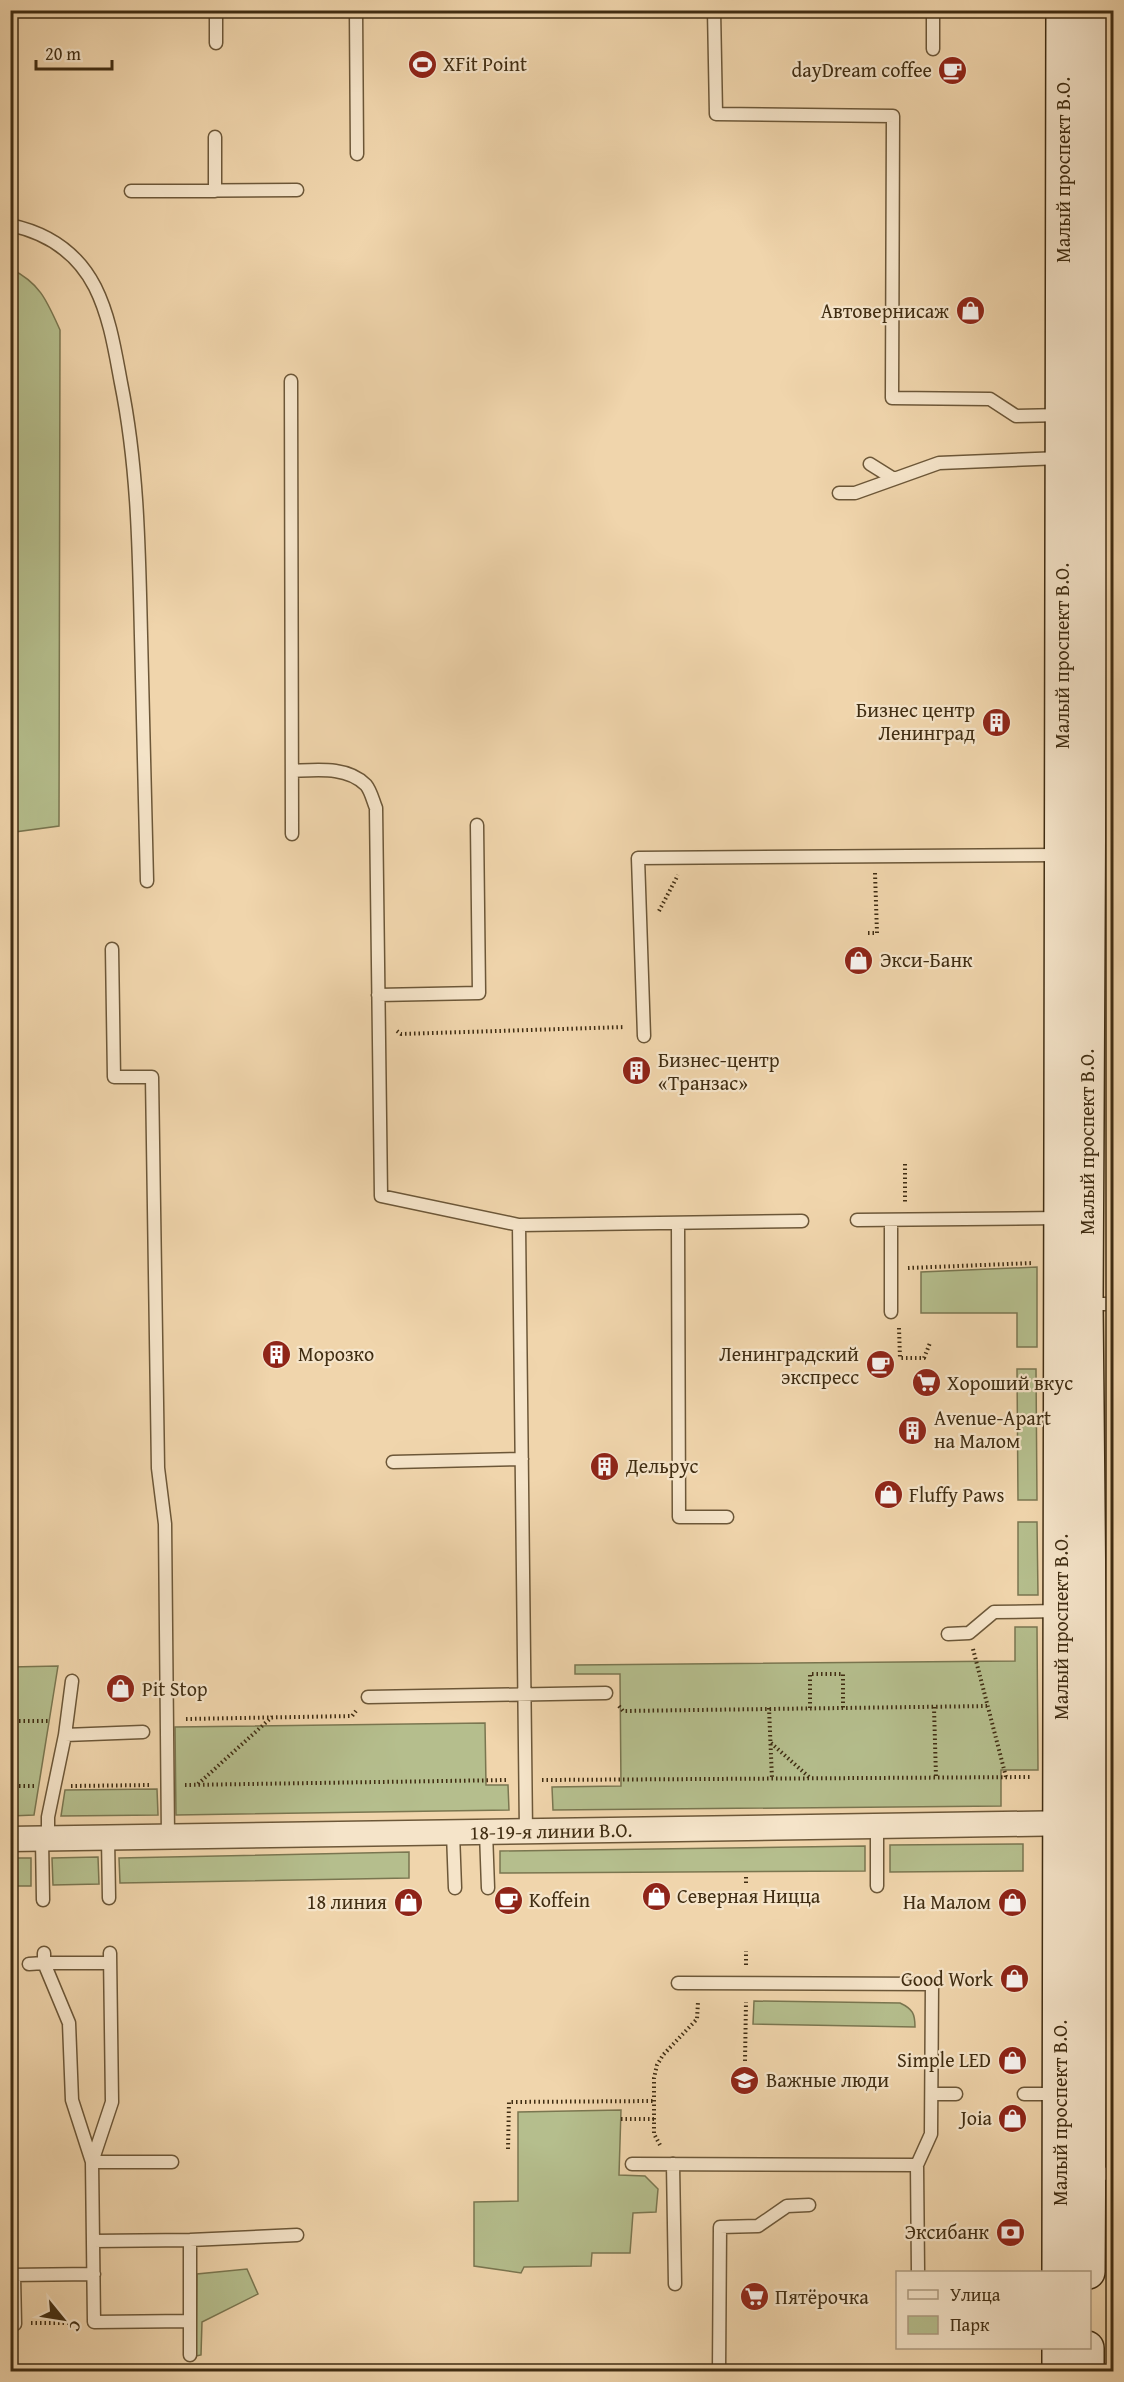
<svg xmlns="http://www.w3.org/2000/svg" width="1124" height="2382" viewBox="0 0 1124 2382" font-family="'Gentium Book Plus',serif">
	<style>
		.green { fill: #b5be8d; stroke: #7a7650; stroke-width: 1.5 }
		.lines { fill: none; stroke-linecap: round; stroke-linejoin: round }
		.service-casing { stroke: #6c5738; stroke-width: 15 }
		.minor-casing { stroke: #6c5738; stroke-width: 27 }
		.secondary-casing { stroke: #402d12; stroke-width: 36 }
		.path { stroke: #402d12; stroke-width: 4; stroke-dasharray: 1.5 3; stroke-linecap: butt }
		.service { stroke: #f5e4c9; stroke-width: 12 }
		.minor { stroke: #f5e4c9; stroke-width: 24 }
		.secondary { stroke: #f5e4c9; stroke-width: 33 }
		.labels { text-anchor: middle; stroke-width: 4.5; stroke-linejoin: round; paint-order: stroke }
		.poi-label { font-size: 20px; fill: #402d12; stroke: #f5e4c9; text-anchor: start }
		.street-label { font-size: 20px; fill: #402d12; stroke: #f5e4c9 }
	</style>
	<rect width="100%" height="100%" fill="#f0d5ac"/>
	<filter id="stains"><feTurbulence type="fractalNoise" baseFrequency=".00333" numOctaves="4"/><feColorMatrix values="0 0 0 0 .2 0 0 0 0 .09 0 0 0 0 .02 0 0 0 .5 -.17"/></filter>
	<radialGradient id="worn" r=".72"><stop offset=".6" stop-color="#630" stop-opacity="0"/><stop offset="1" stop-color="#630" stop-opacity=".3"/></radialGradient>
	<!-- green -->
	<path class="green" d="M11,269C40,283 47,301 60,330L59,826L15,832L12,929H11Z
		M1037,1267V1347H1017V1313H921V1272Z
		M1017,1369H1036L1037,1500H1018Z
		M1018,1522H1037L1038,1595H1018Z
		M1015,1627H1037L1038,1770H1001V1806L553,1810L552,1787L621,1786L620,1674H575V1665L1015,1661Z
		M58,1666L34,1815L11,1816V1667Z
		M485,1723L486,1785H508L509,1810L176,1815L175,1727Z
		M157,1789L158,1815L61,1816L65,1790Z
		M1023,1844V1871L890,1872V1845Z
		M865,1846V1871L500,1873V1851Z
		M409,1852V1878L120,1883L119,1858Z
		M98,1857L99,1884L53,1885L52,1858Z
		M11,1858H31V1886H11Z
		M754,2001L900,2003C913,2009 915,2014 915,2027L753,2024Z
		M621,2110L619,2175L645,2176L658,2189L656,2212L633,2213L630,2253H592L591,2266L524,2267L521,2273L474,2266V2202L518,2201V2112Z
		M247,2269L258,2294L202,2322L201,2355L196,2356L197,2274Z"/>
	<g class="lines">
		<defs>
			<path id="service" d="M356,10L357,154
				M714,10L716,114L893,116L892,398L990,399L1016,416L1062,415
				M216,43V10
				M933,49V10
				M131,191L297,190
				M215,191V137
				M10,225C48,233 77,252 95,287C110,317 115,351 121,383C138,467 139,551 141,636C143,718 145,800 147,881
				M291,381L292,834
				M870,464L894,479
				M839,493H855L939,463L1061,458
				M292,771C317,770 347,766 366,785C371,791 373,801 376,808L381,1196L519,1225
				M112,949L114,1077H152L158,1468L165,1524L168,1837
				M378,995L479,993L477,825
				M644,1036L638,858L1061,855
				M857,1220L1060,1218
				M891,1220V1312
				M678,1223L679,1517H727
				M1088,1304H1114
				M393,1462L522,1459
				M948,1634L969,1633L994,1612L1059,1611
				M368,1697L606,1693
				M65,1735L143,1732
				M1092,1815H1114
				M877,1826V1886
				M486,1832L488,1888
				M526,1832L519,1225L802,1221
				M453,1833L455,1888
				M108,1838L109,1898
				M42,1839L43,1900
				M48,1839V1817L65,1735L72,1681
				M110,1953L112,2102L92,2162H172
				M110,1963H44L69,2023L72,2100L92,2162L94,2322L190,2321
				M29,1964L44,1963V1953
				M678,1983L932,1984L931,2134L917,2165L918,2272
				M932,2094H956
				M1024,2094H1058
				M632,2164L917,2165
				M673,2164L675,2284
				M1091,2175L1114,2173
				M190,2240V2355
				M93,2241L190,2240L297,2235
				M10,2275L94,2274
				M10,2324H15L14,2275
				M719,2372L720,2227L758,2226L787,2206L809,2205"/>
			<path id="minor" d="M10,1839L1076,1823"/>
			<path id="secondary" d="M1059,2272L1063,10
				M1088,2272L1091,1815L1086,1304L1093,10
				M1059,2372V2348
				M1087,2372V2348"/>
		</defs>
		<!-- service casing -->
		<use href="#service" class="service-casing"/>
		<!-- minor casing -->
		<use href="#minor" class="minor-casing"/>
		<!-- secondary casing -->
		<use href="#secondary" class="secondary-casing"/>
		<!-- path -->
		<path class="path" d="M659,911L678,875
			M868,933H877L875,873
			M397,1031L401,1034L625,1027
			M905,1164V1202
			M908,1268L1033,1263
			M899,1328L900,1358H924L930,1343
			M973,1649L1006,1777
			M619,1706L623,1711L988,1706
			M934,1707L936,1777
			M769,1708L772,1779
			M810,1708V1674H843V1708
			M186,1719L352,1716L356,1711
			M10,1721H49
			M771,1743L810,1778
			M542,1780L1031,1777
			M198,1784L272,1717
			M185,1785L508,1780
			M10,1786H37
			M71,1786L151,1785
			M746,1877V1883
			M746,1965V1951
			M745,2061L746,2002
			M621,2119H654
			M660,2145L654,2134V2078L657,2065L663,2055L697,2019L698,2002
			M508,2149L509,2102L654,2101
			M31,2323H78"/>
		<!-- service -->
		<use href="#service" class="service"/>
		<!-- minor -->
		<use href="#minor" class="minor"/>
		<!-- secondary -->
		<use href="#secondary" class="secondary"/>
	</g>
	<!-- icons -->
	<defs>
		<symbol id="stadium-disc" viewBox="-11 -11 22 22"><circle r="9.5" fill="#8f2418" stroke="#f5e4c9"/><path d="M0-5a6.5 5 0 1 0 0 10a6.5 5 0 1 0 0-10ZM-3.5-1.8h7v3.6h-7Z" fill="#fff"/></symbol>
		<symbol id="cafe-disc" viewBox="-11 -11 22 22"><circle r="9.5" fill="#8f2418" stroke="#f5e4c9"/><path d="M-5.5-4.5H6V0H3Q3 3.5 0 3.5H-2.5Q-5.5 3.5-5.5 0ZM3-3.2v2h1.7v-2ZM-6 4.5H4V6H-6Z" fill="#fff"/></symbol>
		<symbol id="shop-disc" viewBox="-11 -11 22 22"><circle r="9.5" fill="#8f2418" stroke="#f5e4c9"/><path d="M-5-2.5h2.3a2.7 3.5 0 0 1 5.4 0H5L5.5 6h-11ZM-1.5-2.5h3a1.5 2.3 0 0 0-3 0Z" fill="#fff"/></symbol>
		<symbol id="building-disc" viewBox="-11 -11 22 22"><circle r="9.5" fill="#8f2418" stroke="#f5e4c9"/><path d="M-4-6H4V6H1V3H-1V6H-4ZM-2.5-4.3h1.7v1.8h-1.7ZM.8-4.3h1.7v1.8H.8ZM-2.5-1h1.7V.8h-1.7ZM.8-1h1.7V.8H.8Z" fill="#fff"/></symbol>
		<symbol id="supermarket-disc" viewBox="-11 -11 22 22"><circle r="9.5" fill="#8f2418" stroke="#f5e4c9"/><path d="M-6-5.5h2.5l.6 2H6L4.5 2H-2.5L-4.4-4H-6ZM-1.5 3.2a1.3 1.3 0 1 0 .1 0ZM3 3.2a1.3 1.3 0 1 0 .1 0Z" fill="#fff"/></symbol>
		<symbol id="school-disc" viewBox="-11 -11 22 22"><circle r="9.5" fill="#8f2418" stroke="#f5e4c9"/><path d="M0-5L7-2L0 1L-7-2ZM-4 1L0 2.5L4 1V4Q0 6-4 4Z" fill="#fff"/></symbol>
		<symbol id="bank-disc" viewBox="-11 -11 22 22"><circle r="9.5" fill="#8f2418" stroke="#f5e4c9"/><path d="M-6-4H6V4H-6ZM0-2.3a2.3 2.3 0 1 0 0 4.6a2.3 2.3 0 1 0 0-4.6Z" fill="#fff"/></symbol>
	</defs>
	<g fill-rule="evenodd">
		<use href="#stadium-disc" x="406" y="48" width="33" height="33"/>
		<use href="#cafe-disc" x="936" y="54" width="33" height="33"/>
		<use href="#shop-disc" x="954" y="294" width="33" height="33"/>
		<use href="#building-disc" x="980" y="706" width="33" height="33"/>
		<use href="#shop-disc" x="842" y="944" width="33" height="33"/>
		<use href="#building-disc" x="620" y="1054" width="33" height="33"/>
		<use href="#building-disc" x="260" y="1338" width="33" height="33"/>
		<use href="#cafe-disc" x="864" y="1348" width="33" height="33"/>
		<use href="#supermarket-disc" x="910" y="1366" width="33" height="33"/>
		<use href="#building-disc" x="896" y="1414" width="33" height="33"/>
		<use href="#building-disc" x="588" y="1450" width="33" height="33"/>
		<use href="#shop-disc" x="872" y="1478" width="33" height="33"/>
		<use href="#shop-disc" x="104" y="1672" width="33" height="33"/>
		<use href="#shop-disc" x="640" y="1880" width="33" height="33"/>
		<use href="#cafe-disc" x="492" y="1884" width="33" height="33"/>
		<use href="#shop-disc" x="392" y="1886" width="33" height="33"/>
		<use href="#shop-disc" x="996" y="1886" width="33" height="33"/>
		<use href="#shop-disc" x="998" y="1962" width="33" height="33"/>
		<use href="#shop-disc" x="996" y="2044" width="33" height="33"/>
		<use href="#school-disc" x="728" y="2064" width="33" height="33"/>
		<use href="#shop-disc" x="996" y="2102" width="33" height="33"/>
		<use href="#bank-disc" x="994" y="2216" width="33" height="33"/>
		<use href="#supermarket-disc" x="738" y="2280" width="33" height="33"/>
	</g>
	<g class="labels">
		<!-- poi labels -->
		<g class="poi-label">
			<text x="443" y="71">XFit Point</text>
			<text x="932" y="77" text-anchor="end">dayDream coffee</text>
			<text x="949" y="318" text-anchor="end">Автовернисаж</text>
			<text x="975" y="717" text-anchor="end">Бизнес центр<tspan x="975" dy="23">Ленинград</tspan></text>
			<text x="880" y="967">Экси-Банк</text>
			<text x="658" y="1067">Бизнес-центр<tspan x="658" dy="23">«Транзас»</tspan></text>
			<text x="298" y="1361">Морозко</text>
			<text x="859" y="1361" text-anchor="end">Ленинградский<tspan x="859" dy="23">экспресс</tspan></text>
			<text x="947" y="1390">Хороший вкус</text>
			<text x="934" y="1425">Аvenue-Apart<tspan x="934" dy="23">на Малом</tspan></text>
			<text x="626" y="1473">Дельрус</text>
			<text x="909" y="1502">Fluffy Paws</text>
			<text x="142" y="1696">Pit Stop</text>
			<text x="677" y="1903">Северная Ницца</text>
			<text x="529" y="1907">Koffein</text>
			<text x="387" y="1909" text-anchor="end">18 линия</text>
			<text x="991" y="1909" text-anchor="end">На Малом</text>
			<text x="993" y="1986" text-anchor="end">Good Work</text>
			<text x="991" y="2067" text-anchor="end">Simple LED</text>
			<text x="766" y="2087">Важные люди</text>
			<text x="992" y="2125" text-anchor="end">Joia</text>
			<text x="989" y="2239" text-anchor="end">Эксибанк</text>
			<text x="775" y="2304">Пятёрочка</text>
		</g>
		<!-- street labels -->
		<g class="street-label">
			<text transform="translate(1063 170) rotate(-90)" y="7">Малый проспект В.О.</text>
			<text transform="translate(1062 656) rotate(-90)" y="7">Малый проспект В.О.</text>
			<text transform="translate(1087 1142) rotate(-90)" y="7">Малый проспект В.О.</text>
			<text transform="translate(1061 1627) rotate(-90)" y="7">Малый проспект В.О.</text>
			<text transform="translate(551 1831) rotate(-1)" y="7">18-19-я линии В.О.</text>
			<text transform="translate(1060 2113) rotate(-90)" y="7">Малый проспект В.О.</text>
		</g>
	</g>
	<!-- margin -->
	<rect width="1124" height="2382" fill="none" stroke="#f0d5ac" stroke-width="36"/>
	<rect x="12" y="12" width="1100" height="2358" fill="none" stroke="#402d12" stroke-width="3"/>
	<rect x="18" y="18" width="1088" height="2346" fill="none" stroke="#402d12" stroke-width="1.5"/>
	<!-- legend -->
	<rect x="896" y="2271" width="195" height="78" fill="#f5e4c9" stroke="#ad9b80" stroke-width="1.5"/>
	<rect x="908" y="2290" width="30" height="9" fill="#f5e4c9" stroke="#ad9b80" stroke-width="1.5"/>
	<text x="950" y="2301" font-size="18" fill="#402d12">Улица</text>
	<rect x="908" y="2316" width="30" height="18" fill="#b5be8d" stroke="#ad9b80" stroke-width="1.5"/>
	<text x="950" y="2331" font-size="18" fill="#402d12">Парк</text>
	<!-- north arrow -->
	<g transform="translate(63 2319) rotate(120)" stroke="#f5e4c9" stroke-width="4.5" paint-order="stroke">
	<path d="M0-4.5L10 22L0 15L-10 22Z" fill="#402d12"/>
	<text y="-9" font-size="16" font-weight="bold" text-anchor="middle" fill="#402d12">С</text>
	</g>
	<!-- scale -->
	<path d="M36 60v9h76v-9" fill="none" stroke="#402d12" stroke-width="3"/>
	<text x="45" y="60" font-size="18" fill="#402d12" stroke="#f5e4c9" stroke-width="4.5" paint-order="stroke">20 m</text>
	<rect width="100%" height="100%" filter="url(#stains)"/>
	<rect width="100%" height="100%" fill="url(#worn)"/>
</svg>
